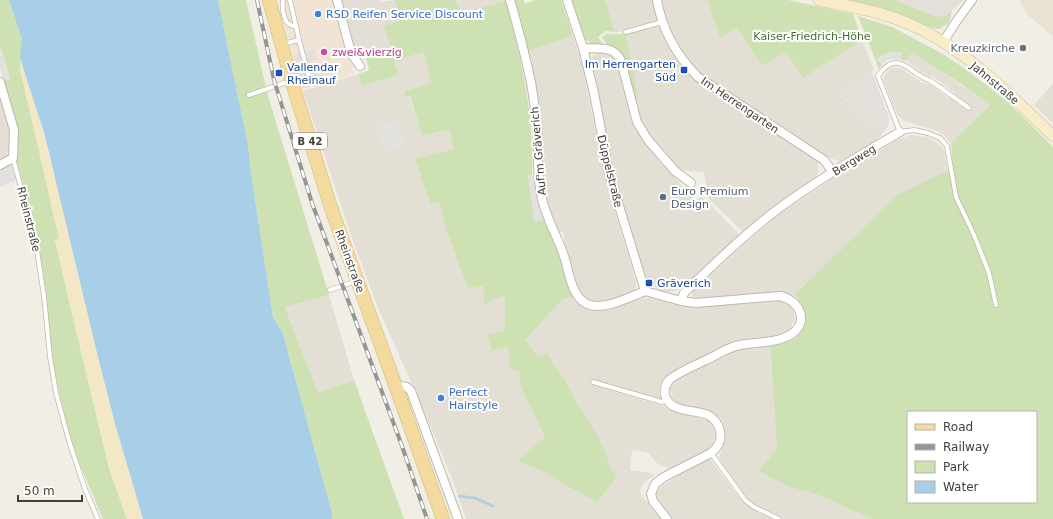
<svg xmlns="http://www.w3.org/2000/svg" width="1053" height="519" viewBox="0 0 1053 519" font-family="'DejaVu Sans',sans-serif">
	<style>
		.residential { fill: #e4dfd5 }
		.commercial { fill: #f1e4d4 }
		.industrial { fill: #e3e0db }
		.education { fill: #e9e2d2 }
		.green { fill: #cde1b3; fill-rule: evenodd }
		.sand { fill: #f2e8c6 }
		.parking { fill: #e3e1de }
		.water { fill: #a9cee7 }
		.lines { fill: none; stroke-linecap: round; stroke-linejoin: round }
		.stream { stroke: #a9cee7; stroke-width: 2.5 }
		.lane-casing { stroke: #beb8ad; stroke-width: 5.5 }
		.street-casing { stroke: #beb8ad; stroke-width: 10 }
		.secondary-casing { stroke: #ccbf9b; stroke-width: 12 }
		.primary-casing { stroke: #d5b670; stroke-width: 14 }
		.lane { stroke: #fff; stroke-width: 4 }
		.street { stroke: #fff; stroke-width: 8 }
		.secondary { stroke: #f8ecc9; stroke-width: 11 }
		.primary { stroke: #f3da9e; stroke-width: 13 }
		.rail-casing { stroke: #959595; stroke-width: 4 }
		.rail { stroke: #fff; stroke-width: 2.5; stroke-dasharray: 8; stroke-linecap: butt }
		.shop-dot { fill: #3f7fe0; stroke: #fff; stroke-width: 1.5 }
		.worship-dot { fill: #6b7280; stroke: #fff; stroke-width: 1.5 }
		.hotel-dot { fill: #d1479c; stroke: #fff; stroke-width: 1.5 }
		.transit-dot { fill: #1a4fb4; stroke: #fff; stroke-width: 1.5 }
		.service-dot { fill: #5c6f8a; stroke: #fff; stroke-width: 1.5 }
		.labels { text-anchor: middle; stroke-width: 4; stroke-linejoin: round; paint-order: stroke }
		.shield { fill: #fff; stroke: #7b7872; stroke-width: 1 }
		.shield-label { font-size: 10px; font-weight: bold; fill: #433e36 }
		.shop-label { font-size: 11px; fill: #366cbe; stroke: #fff; text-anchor: start }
		.park-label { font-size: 11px; fill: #486e30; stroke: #fff }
		.worship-label { font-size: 11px; fill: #5b616d; stroke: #fff; text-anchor: end }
		.hotel-label { font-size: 11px; fill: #b23c85; stroke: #fff; text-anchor: start }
		.transit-label { font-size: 11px; fill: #164399; stroke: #fff; text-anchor: start }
		.street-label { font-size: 11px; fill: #433e36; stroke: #fff }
		.service-label { font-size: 11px; fill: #4e5e75; stroke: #fff; text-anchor: start }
	</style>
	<rect width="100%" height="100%" fill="#f1eee6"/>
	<!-- residential -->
	<path class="residential" d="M339,0H380L381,2L394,0L401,20L384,26L391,48L366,57L365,55L354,51Z
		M456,0H506V1L460,13Z
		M605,0H652L658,21L620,32H615Z
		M661,0H707L720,38L737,27L762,66L786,52L803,78L862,40L874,70L839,94L882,134L875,141L846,159L839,161L830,158L716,85L699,72L688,59L673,35L665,14Z
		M659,26L673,54L682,66L695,80L712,93L815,159L818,162V171L816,178L772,208L743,232L703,193L707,189L704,172L679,170L652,138L641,122L634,99L626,36Z
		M573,36L582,65L588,93L601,161L610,195L636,282V286L632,292L611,300L599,302L589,301L579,291L566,252L563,231L557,233L546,206L540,175L545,174L542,155L540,119L528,51Z
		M424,52L431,83L404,91L406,96H409L422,136L449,129L454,150L415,159L430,204L439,202L447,232L468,289L483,286L484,303L505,295V331L486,336L492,351L508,347L510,369L519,371L521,388L545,437L518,460L520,462L545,472L567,487L577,491L597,503L615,479L616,475L611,469L605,451L596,432L578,405L565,379L554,365L548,353L538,356L525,340L563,299L574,296L582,306L595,310L611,309L644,298H651L676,305L696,307L778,300L788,303L794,312L795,320L789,330L778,335L736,342L668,375L660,385L659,394L661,401L610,388L609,390L666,407L674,412L702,418L709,421L714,430L715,437L711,447L693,458L671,469L658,464L647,452L632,450L630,470L652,473L655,475L644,483L640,489L641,495L661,519H466L453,481L426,416L376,303L352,238L303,91L358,74L362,86L399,75L394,61Z
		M912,52L990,105L951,143L941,133L935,130L904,121L897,114L883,79L886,73L892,67L902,69L922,83L929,84L948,98H951L955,93L934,77L928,76L906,61Z
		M597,53H602L611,55L617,62L631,119L643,139L695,202L701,196L740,235L685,286L676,291L667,292L657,289L649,282L644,273L610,158L598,92L591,62L592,57Z
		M1053,84V123L1034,105Z
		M0,93L6,112L10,131L7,157L0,162Z
		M911,135L927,137L939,144L944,150L948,171L897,195L794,295L779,292L696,300L692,297L693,291L739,249L778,215L838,175L897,140Z
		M329,295L354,380L318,393L285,307Z
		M770,344L777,450L802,491L821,496L872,519H786L771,513L756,505L744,496L722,465L719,458L726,437L724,425L720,418L710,411L684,405L676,402L672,398L670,389L673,383L691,372L738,349Z
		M709,459L711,460L740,499L756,511L772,519H673L658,500L656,493L658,489L680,474Z"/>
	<!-- commercial -->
	<path class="commercial" d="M278,0H333L354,74L303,89Z"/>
	<!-- industrial -->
	<path class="industrial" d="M894,0H964L947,15L937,17Z
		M872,72L889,118L888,126L882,134L839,93Z"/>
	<!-- education -->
	<path class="education" d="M1020,0H1053V36L1026,14Z"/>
	<!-- green -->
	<path class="green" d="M0,0H9L22,40L20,69L60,239L55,240L73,318L109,468L127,519H103L72,446L59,393L52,356L46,296L39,244L34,222L17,162V127L4,81L10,79L0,45Z
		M218,0H246L268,96L329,295L285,307L318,393L354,380L404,519H332V513L283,334L273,317L251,173L248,145Z
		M394,0H456L460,13L506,1C521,58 535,116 532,175H528L535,221L546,219L553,236L551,237C560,256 565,277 574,296L563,299L525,340L538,356L548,353L554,365L565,379L578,405L596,432L605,451L611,469L616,475L615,479L597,503L577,491L567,487L545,472L520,462L518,460L545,437L521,388L519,371L510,369L508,347L492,351L486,335L505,331V295L484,304L483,286L468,289L447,232L439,202L430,204L415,159L454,149L449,129L422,136L410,96H406L404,91L431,83L424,52L394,61L399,75L362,86L358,74L369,70L366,57L391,48L384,26L401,20Z
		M515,0H523L525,4L535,0H561L573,36L528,51Z
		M571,0H605L615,32L606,31L598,37L604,45L592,44L585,39Z
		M707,0H788L853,14L862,40L803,78L786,52L762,66L737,27L720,38Z
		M839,0H894L937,17L947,15L952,11L949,23L939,29L933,28L908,18Z
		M858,16L892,27L941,53L964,68L1007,101L1053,147V519H872L821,496L790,487L759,471L777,449L770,344C777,344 786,343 792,340C812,329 808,308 794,295L897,195L953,168L951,143L990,105L961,84L912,53L906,61L900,59L902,53C892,52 885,52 877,59L882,64L879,69ZM908,412H1036V502H908Z
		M659,24V26L626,36L638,97L634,99L623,56L620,52L608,46L602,38L606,34C625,36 641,30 659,24Z"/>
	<!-- sand -->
	<path class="sand" d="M20,58C53,156 74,258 99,359C112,413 128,466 143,519H127L110,468L73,318L55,240L59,239L20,69Z"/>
	<!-- parking -->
	<path class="parking" d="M0,45L10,79L4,81L0,69Z
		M314,49L317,59L313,60L312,63L313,67H315L317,74H318L319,77L323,76L324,83L303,89L293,54Z
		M889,52H898L902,53L900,59H890L882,64L877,59Z
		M397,121L405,146L385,152L377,127Z
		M11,165L16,180L0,187V168Z
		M528,175H536L546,219L534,221Z"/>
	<!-- water -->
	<path class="water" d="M9,0H218L248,145L251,173L273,317L283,334L332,513V519H143L116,427L99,361L45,136L20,58L22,40Z"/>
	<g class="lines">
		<!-- stream -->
		<path class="stream" d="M459,496L475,498L493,506"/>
		<defs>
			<path id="lane" d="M283,0C282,6 283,20 289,24C291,25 293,26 296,27
				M290,0L299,40L310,81
				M626,32L662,22
				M283,44L299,40
				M249,95L290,81
				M969,108L931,81C909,74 898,47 878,76L900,132L914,130L928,133L940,138L947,146L956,197L974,235L989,273L996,305
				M13,158L36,244L44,296L50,357L56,393L69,441L85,489L98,519
				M330,290L356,281
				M593,382L662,402L667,400
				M711,453L745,500L754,507L779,519"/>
			<path id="street" d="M337,0L351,53L360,66
				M510,0C518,27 525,55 531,82C534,101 537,121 538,140C538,158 537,176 541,194C545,217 558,237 565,259C569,273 572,297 587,304C603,311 630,297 645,291
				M567,0L583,48L594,93L609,173L645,291
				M657,0C662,29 677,56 698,77L824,160L833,172
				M943,42L958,19L972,0
				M583,48C599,49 614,45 621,61L637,122L648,140L675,171L691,183
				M0,82L14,130L13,158L0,165
				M645,291L681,301L684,293C713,265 742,237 774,212C814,182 857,157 900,132
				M396,387C403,386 406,385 411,391L458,519
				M667,519L653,501L651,494L655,484L664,477L711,453C718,447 722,441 720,431C719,425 714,418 708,415C694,409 673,413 666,398C663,391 665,385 669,380C680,371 694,366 706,360C717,355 728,347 740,345C756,342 776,343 790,335C811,322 799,300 780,296L696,303L681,301"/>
			<path id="secondary" d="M819,0C848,6 879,11 907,23C962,46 1011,95 1053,136"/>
			<path id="primary" d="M269,0L295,92L331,208L396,387L443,519"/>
		</defs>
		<!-- lane casing -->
		<use href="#lane" class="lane-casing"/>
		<!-- street casing -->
		<use href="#street" class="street-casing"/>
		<!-- secondary casing -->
		<use href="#secondary" class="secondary-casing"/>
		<!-- primary casing -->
		<use href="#primary" class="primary-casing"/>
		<!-- lane -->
		<use href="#lane" class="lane"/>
		<!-- street -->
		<use href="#street" class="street"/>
		<!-- secondary -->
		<use href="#secondary" class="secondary"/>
		<!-- primary -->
		<use href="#primary" class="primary"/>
		<defs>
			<path id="rail" d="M257,0L274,80L312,203L402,446L427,519"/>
		</defs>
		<!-- rail casing -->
		<use href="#rail" class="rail-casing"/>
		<!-- rail -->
		<use href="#rail" class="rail"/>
	</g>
	<!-- markers -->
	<g class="shop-dot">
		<circle cx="318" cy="14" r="4"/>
		<circle cx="441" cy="398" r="4"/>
	</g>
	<circle class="worship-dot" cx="1023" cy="48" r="4"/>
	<circle class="hotel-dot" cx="324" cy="52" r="4"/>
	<g class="transit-dot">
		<rect x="680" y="66" width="8" height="8" rx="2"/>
		<rect x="275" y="69" width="8" height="8" rx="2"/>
		<rect x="645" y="279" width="8" height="8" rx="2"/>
	</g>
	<circle class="service-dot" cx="663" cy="197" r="4"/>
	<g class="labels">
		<!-- shield labels -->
		<rect class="shield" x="293" y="133" width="34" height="16" rx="3"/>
		<g class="shield-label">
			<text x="310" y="145">B 42</text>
		</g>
		<!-- shop labels -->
		<g class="shop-label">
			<text x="326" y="18">RSD Reifen Service Discount</text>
			<text x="449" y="396">Perfect<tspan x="449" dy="13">Hairstyle</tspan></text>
		</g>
		<!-- park labels -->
		<g class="park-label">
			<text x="812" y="40">Kaiser-Friedrich-Höhe</text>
		</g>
		<!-- worship labels -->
		<g class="worship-label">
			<text x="1015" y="52">Kreuzkirche</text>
		</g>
		<!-- hotel labels -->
		<g class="hotel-label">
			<text x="332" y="56">zwei&amp;vierzig</text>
		</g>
		<!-- transit labels -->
		<g class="transit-label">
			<text x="676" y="68" text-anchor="end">Im Herrengarten<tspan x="676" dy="13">Süd</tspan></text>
			<text x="287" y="71">Vallendar<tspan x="287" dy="13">Rheinauf</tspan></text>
			<text x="657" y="287">Gräverich</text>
		</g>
		<!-- street labels -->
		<g class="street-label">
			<text transform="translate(995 83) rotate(40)" y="4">Jahnstraße</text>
			<text transform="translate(740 105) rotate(34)" y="4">Im Herrengarten</text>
			<text transform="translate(538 151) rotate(-95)" y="4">Auf'm Gräverich</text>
			<text transform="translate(854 160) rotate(-31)" y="4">Bergweg</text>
			<text transform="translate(610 171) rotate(76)" y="4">Düppelstraße</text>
			<text transform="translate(29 219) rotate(76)" y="4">Rheinstraße</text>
			<text transform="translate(350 261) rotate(70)" y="4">Rheinstraße</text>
		</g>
		<!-- service labels -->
		<g class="service-label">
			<text x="671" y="195">Euro Premium<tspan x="671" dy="13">Design</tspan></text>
		</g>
	</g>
	<!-- legend -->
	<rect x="907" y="411" width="130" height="92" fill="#ffffff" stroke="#b4b2af"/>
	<rect x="915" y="424" width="20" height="6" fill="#f3da9e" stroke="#b4b2af"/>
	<text x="943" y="431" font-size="12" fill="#433e36">Road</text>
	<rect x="915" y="444" width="20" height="6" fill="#959595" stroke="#b4b2af"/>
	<text x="943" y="451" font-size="12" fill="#433e36">Railway</text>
	<rect x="915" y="461" width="20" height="12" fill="#cde1b3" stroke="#b4b2af"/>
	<text x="943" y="471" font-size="12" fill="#433e36">Park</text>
	<rect x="915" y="481" width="20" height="12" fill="#a9cee7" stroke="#b4b2af"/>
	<text x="943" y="491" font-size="12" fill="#433e36">Water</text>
	<!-- scale -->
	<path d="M18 495v6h64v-6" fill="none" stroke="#433e36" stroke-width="2"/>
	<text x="24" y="495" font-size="12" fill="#433e36" stroke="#ffffff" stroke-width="3" paint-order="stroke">50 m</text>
</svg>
